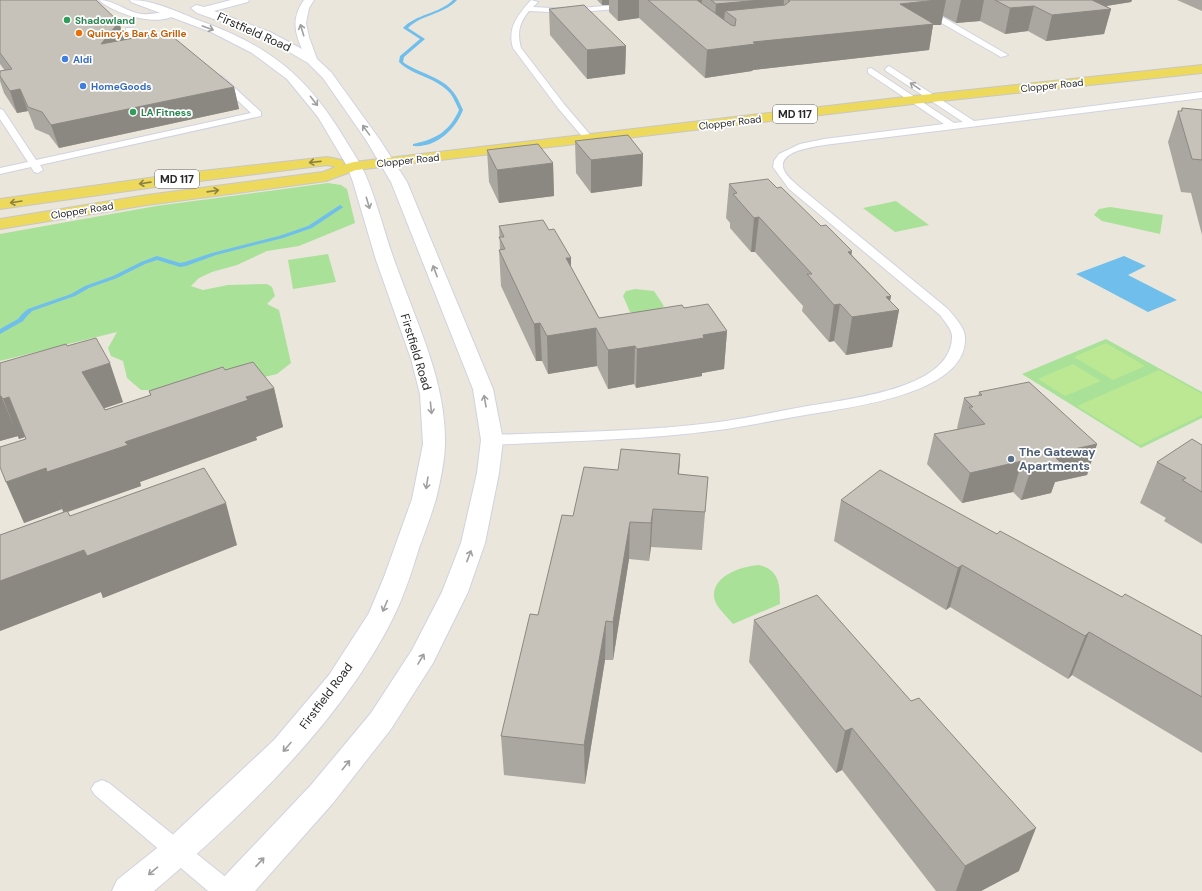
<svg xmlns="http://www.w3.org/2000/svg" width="1202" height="891" viewBox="0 0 1202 891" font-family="'DM Sans',sans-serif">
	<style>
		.green { fill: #a9e198 }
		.pitch { fill: #bce894 }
		.water { fill: #6fbeeb }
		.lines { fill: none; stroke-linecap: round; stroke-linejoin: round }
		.stream { fill: #6fbeeb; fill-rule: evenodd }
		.service-casing { stroke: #d0d2e1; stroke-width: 2 }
		.tertiary-casing { stroke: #d0d2e1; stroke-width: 2 }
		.primary-casing { stroke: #c7c7c7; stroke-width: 2 }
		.service { fill: #fff; fill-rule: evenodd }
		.tertiary { fill: #fff; fill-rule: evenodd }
		.primary { fill: #edda5d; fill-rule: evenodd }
		.wall { fill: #aaa7a0 }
		.shaded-wall { fill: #8b8882 }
		.building { fill: #c6c2ba; stroke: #8b8882 }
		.oneway { stroke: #9f9f9f }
		.oneway2 { stroke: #8b8243 }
		.leisure-dot { fill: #2e9e5b; stroke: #fff; stroke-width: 1.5 }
		.food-dot { fill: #e8710a; stroke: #fff; stroke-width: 1.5 }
		.shop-dot { fill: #3f7fe0; stroke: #fff; stroke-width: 1.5 }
		.service-dot { fill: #5c6f8a; stroke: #fff; stroke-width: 1.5 }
		.labels { text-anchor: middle; stroke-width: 3.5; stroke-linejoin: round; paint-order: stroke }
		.far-leisure-label { font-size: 10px; font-weight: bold; fill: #27864d; stroke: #fff; text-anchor: start }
		.far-food-label { font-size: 10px; font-weight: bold; fill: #c56008; stroke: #fff; text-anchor: start }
		.far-shop-label { font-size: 10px; font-weight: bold; fill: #366cbe; stroke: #fff; text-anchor: start }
		.far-street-label { font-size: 10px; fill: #292929; stroke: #fff }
		.shield { fill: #fff; stroke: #696969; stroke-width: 1 }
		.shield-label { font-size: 11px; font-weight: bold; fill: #292929 }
		.street-label { font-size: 12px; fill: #292929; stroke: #fff }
		.service-label { font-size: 12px; font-weight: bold; fill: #4e5e75; stroke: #fff; text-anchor: start }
	</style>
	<rect width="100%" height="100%" fill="#ebe6db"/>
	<!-- green -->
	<path class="green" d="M328,183L341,185L347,189L355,223L299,246L267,251L237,265L212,272L199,278L191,286L203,290L228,285L267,284L272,287L275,296L267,304L279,310L291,363L277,374L203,392L141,390L127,378L123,361L111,356L108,348L117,332L0,361V234L156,206Z
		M896,201L929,225L895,232L863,208Z
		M1110,207L1163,215L1160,234L1102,221L1094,215L1099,209Z
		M328,254L336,282L293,289L288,260Z
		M635,289L654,291L664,306C657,314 641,313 630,312L623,296L626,291Z
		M1106,339L1202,392V418L1141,448L1022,374Z
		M759,565C780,570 780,586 780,604L733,624C727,616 714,606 714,596C713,575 743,566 759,565Z"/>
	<!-- pitch -->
	<path class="pitch" d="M1106,343L1145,366L1113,380L1074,357Z
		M1073,364L1101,381L1065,396L1038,379Z
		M1159,370L1202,394V415L1140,445L1077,406Z"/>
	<!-- water -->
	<path class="water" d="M1124,256L1146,266L1128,275L1177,300L1148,312L1076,274Z"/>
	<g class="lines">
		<!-- stream -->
		<path class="stream" d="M453,0H457C443,15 422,14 408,28L425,39L404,57L403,62C419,74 442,76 454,93C458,98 460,104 463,110C455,130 436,148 413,146V144C436,139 449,132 459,110C456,104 454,98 450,93C436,77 413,76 399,62L400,56L420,39L403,28C416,14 439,14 453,0Z
			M340,205L343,207L342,208L312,228L283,238L216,255L186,266L180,267L157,260L145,264L117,278L89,288L75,296L32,311L27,316L23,321L0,334V329L18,319L22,314L28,309L71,294L85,286L113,276L141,262L157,256L180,263L185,262L212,253L279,236L308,226Z"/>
		<defs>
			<path id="service" d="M99,0C115,0 126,12 141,14C150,15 171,10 176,14C159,28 114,14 99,0Z
				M531,0L538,2L533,7L569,9L628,4L632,6L628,8L569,13L529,11C519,23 517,33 521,48L564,104L592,137L594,139L592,141H586L558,108L513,48C507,27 518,15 531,0Z
				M883,0L915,1L1008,55L1001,57L910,5L887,2Z
				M126,28H132L168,42L164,44L126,32Z
				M889,66L974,121L1202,92V98L824,145C813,147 780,151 783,167C784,174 792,180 797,185L948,309C954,317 965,327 965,338C967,394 851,407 811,414C780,419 749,426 719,430C644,440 567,441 492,445L487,443L485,440L487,437L492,435C567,432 644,432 719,422C749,418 778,411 808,406C846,399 950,390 952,338C953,330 944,321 940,315L789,189L773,167L774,161L779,154L800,144L824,139L944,124L868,73V69L871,68L954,123L963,122L886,71L885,69Z
				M220,76L223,77L261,112V116L40,165L43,170L38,173L34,172L31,167L0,174V168L28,162L0,119V109L3,110L36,160L251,113L217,81L216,79Z
				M102,780L109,783L233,883L236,891H208L95,795L91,789L95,783Z"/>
			<path id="tertiary" d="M130,0C156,0 181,14 206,23C273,48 310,80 346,141C354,154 363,167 368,181C380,211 387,243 399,273C419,328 446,384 445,443C445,459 440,483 436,499C431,516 425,532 419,548C412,571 404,596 393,618C340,724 243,815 154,891H112L117,880L166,841L274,740L329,675L369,613L384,577L412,499L423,444L420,394L411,359L376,260L353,182L347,166L318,117L287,79L252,53L211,32L131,2Z
				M231,0H249L248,2L214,11L270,32L302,49C294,31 292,17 304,0H314L309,8L306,23L309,37L317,59L331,72L380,140L407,182L493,389L503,440L499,473L485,543L468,592L433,663L391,729L333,803L255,891H216L221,880L311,785L371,713L412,650L442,592L461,543L477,473L481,440L473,389L391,182L366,140L323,78L308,63L262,36L197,13L191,8L196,5L204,7Z"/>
			<path id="primary" d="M1202,65V73L913,104L356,170L326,181L147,205L0,229V219L147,195L323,172L336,167L327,165L184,183L0,209V199L184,173L327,157L342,160L344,163L343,165L354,162L913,96Z"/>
		</defs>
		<!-- service casing -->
		<use href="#service" class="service-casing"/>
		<!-- tertiary casing -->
		<use href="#tertiary" class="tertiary-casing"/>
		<!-- primary casing -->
		<use href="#primary" class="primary-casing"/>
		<!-- service -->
		<use href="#service" class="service"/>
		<!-- tertiary -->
		<use href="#tertiary" class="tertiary"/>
		<!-- primary -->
		<use href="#primary" class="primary"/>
	</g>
	<!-- wall -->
	<path class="wall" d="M0,0L119,22L124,40L234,87L239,109L59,148L49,135L35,129L28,111L17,113L4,93L0,81V71H5L0,64Z
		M597,0H1132L1131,2L1106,6L1111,9L1104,34L1046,41L1028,31L1005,34L980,21L956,23L943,16L941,25H933L929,50L753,70L752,71L705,78L639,18L618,21L609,12V5H602Z
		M1177,0H1202V11Z
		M549,9L626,46L625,74L587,79L550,35Z
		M1182,108L1202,110V235L1191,193L1181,192L1168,142L1178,111H1181Z
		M575,141L643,154L642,186L591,193L576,173Z
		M487,150L553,163L554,196L499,203L489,182Z
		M729,184L777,188L821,226L852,255L891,296L890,301L899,310L892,347L846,355L834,341L829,342L802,311L803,306L755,252H751L730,228V223L726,218Z
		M499,226L571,267L599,318L684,308L727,331L724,369L702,373V376L636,388L634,384L608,389L597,366L548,374L542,361H536L501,286L499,250H500Z
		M67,346L123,402L104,408L105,410L150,395L149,391L225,370L274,388L283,427L256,437L257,440L140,482L141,486L68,512L70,516L237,545L103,598L101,592L0,631V535L63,512L62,509L24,523L26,439L25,437L19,439L18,436L0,441V363Z
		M979,392L1097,444L1087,475L1055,482L1051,493L1021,500L1013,492L962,503L927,464L934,434L958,429L957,428L964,398L978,396Z
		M1202,445V544L1164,521L1166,518L1140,503L1157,462Z
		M680,454L679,474L708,477L702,550L651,547L649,561L629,559L613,660H605L585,784L504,775L501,736L538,615L573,516L618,470Z
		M841,500L997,534L1122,597L1202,636V753L1072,675L1068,679L950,607L946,610L834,541Z
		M754,620L911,701L1019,871L981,891H936L842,770L836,773L749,662Z"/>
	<!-- shaded-wall -->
	<path class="shaded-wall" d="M602,0H609V5H602Z
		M618,0H639V18L618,21Z
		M692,0H702L701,11Z
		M711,0H784L782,24L736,19L725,11L723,29H714L716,4Z
		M937,0H946L941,25H933L929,50L753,70L752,71L705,78L707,50L753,42L900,4Z
		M961,0H984L980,21L956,23Z
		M1076,0H1132L1131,2L1106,6L1111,9L1104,34L1046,41L1052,15Z
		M1034,6L1028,31L1005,34L1010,8Z
		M119,22L125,42L101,44Z
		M626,46L625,74L587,79V50Z
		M234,87L239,109L59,148L51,125Z
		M20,89L28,111L17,113L10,91Z
		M643,154L642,186L591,193V160Z
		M553,163L554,196L499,203L497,170Z
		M759,217L755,252H751L754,218Z
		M852,251L847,287L848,252Z
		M566,258H571V294Z
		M891,296L888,311L899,310L892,347L846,355L852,317L886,297Z
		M840,304L834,341L829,342L834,305Z
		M540,323L542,361H536L534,324Z
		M596,328L597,366L548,374L547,336Z
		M727,331L724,369L702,373V376L636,388L637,349L703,335Z
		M635,346L634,384L608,389V350Z
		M110,363L123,402L96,411L82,372Z
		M274,388L283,427L256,437L257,440L140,482L141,486L64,513L47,472L125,442L246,397Z
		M0,396H1L18,436L0,441Z
		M9,397L25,437L19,439L3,399Z
		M1097,444L1087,475L1055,482L1051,493L1021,500L1031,469L1052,454Z
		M680,454L678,490L676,511L678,474Z
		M1022,461L1013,492L962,503L970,473Z
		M46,468L62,509L24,523L6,482Z
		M226,503L237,545L103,598L101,592L0,631V581L84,550Z
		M653,509L651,547L649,561L651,523Z
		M630,522L629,559L613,660V622Z
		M962,565L950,607L946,610L958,568Z
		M606,621L605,660L585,784L584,745Z
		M1089,632L1072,675L1068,679L1085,636Z
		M852,728L842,770L836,773L845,731Z
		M1036,828L1019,871L981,891H956L965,866Z"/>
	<!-- building -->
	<path class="building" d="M0,0H96L119,22L101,44L167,32L234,87L51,125L42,112L28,107L20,89L10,91L0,76V71L12,69L0,53Z
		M648,0H697L731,25L735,26L736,19L725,11L785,5L790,1L788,0H937L900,4L934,24L753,42L755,44L707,50Z
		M711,0H761L716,4Z
		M995,0H1092L1111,9L1052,15L1034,6L1010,8Z
		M584,5L626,46L587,50L549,9Z
		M1182,108L1202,110V160L1192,159L1178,111H1182Z
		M628,135L643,154L591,160L575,141Z
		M538,144L553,163L497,170L487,150Z
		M768,179L777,188L781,187L821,226L826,225L852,251L848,252L891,296L886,297L899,310L852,317L840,304L834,305L807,274H812L759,217L754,218L733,194L737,193L729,184Z
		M543,220L549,230L554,229L571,258H566L599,318L682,305L684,308L708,304L727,331L703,335L704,338L637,349L635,346L608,350L596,328L547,336L540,323L534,324L499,250L505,249L499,237H504L499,226Z
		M96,338L110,363L82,372L105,410L151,395L149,391L223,367L225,370L253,362L274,388L246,397L248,400L125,442L128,445L47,472L46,468L6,482L0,467V447L26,439L9,397L3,399L1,396H0V363L66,344L67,346Z
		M1029,382L1097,444L1052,454L1061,463L1031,469L1022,461L970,473L934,434L985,424L969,407H973L964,398L982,395L979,392Z
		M1192,439L1202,445V492L1182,480L1186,478L1157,462Z
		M621,449L680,454L678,474L708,477L705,512L653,509L651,523L630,522L613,622L606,621L584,745L501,736L530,614L538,615L562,515L573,516L584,467L618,470Z
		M204,468L226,503L87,556L84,550L0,581V535L67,511L70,516Z
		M880,470L997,534L1000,531L1122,597L1125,594L1202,636V697L1089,632L1085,636L962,565L958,568L841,500Z
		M817,595L911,701L919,698L1036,828L965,866L852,728L845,731L754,620Z"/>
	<!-- one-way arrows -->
	<defs><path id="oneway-shaft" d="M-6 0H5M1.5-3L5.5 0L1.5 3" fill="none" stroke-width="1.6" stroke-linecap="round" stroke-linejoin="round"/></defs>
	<g class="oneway">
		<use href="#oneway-shaft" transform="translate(208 28) rotate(20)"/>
		<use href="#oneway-shaft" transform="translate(302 30) rotate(-107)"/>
		<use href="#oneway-shaft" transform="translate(915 86) rotate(-146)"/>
		<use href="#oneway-shaft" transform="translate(314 101) rotate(52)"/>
		<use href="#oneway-shaft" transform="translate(366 130) rotate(-126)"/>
		<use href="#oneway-shaft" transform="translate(368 203) rotate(73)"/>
		<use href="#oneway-shaft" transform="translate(435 271) rotate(-111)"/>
		<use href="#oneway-shaft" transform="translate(485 401) rotate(-100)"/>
		<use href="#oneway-shaft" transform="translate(431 408) rotate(84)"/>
		<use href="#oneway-shaft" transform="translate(427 483) rotate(99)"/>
		<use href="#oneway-shaft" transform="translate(469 556) rotate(-69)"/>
		<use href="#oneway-shaft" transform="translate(385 606) rotate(113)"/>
		<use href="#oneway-shaft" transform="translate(421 659) rotate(-59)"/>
		<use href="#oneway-shaft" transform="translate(287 747) rotate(131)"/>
		<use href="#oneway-shaft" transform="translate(346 765) rotate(-51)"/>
		<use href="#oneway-shaft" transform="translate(260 862) rotate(-47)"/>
		<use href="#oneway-shaft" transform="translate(153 871) rotate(140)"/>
	</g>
	<g class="oneway2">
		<use href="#oneway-shaft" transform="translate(315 162) rotate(174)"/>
		<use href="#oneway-shaft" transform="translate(145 183) rotate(172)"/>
		<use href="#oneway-shaft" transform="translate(213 191) rotate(-8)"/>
		<use href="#oneway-shaft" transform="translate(16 202) rotate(171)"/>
	</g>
	<!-- markers -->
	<g class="leisure-dot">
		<circle cx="67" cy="20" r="4"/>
		<circle cx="133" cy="112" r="4"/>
	</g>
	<circle class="food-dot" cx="79" cy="33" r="4"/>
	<g class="shop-dot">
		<circle cx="65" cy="59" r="4"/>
		<circle cx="83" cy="86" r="4"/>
	</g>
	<circle class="service-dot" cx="1011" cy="459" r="4"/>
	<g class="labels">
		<!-- far-leisure labels -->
		<g class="far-leisure-label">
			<text x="75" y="24">Shadowland</text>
			<text x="141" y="116">LA Fitness</text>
		</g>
		<!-- far-food labels -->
		<g class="far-food-label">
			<text x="87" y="37">Quincy's Bar &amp; Grille</text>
		</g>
		<!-- far-shop labels -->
		<g class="far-shop-label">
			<text x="73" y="63">Aldi</text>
			<text x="91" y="90">HomeGoods</text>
		</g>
		<!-- far-street labels -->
		<g class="far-street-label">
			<text transform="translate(1052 85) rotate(-6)" y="4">Clopper Road</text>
			<text transform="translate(730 122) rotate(-7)" y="4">Clopper Road</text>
			<text transform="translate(408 160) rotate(-6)" y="4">Clopper Road</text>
			<text transform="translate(82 210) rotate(-9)" y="4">Clopper Road</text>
		</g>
		<!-- shield labels -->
		<g class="shield">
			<rect x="773" y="105" width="44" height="18" rx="3"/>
			<rect x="155" y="170" width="44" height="18" rx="3"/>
		</g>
		<g class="shield-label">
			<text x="795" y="118">MD 117</text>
			<text x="177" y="183">MD 117</text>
		</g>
		<!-- street labels -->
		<g class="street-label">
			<text transform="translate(254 32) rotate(24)" y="4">Firstfield Road</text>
			<text transform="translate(416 352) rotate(73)" y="4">Firstfield Road</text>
			<text transform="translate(326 696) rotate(-53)" y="4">Firstfield Road</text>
		</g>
		<!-- service labels -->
		<g class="service-label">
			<text x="1019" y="456">The Gateway<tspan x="1019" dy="14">Apartments</tspan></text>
		</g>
	</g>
</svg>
